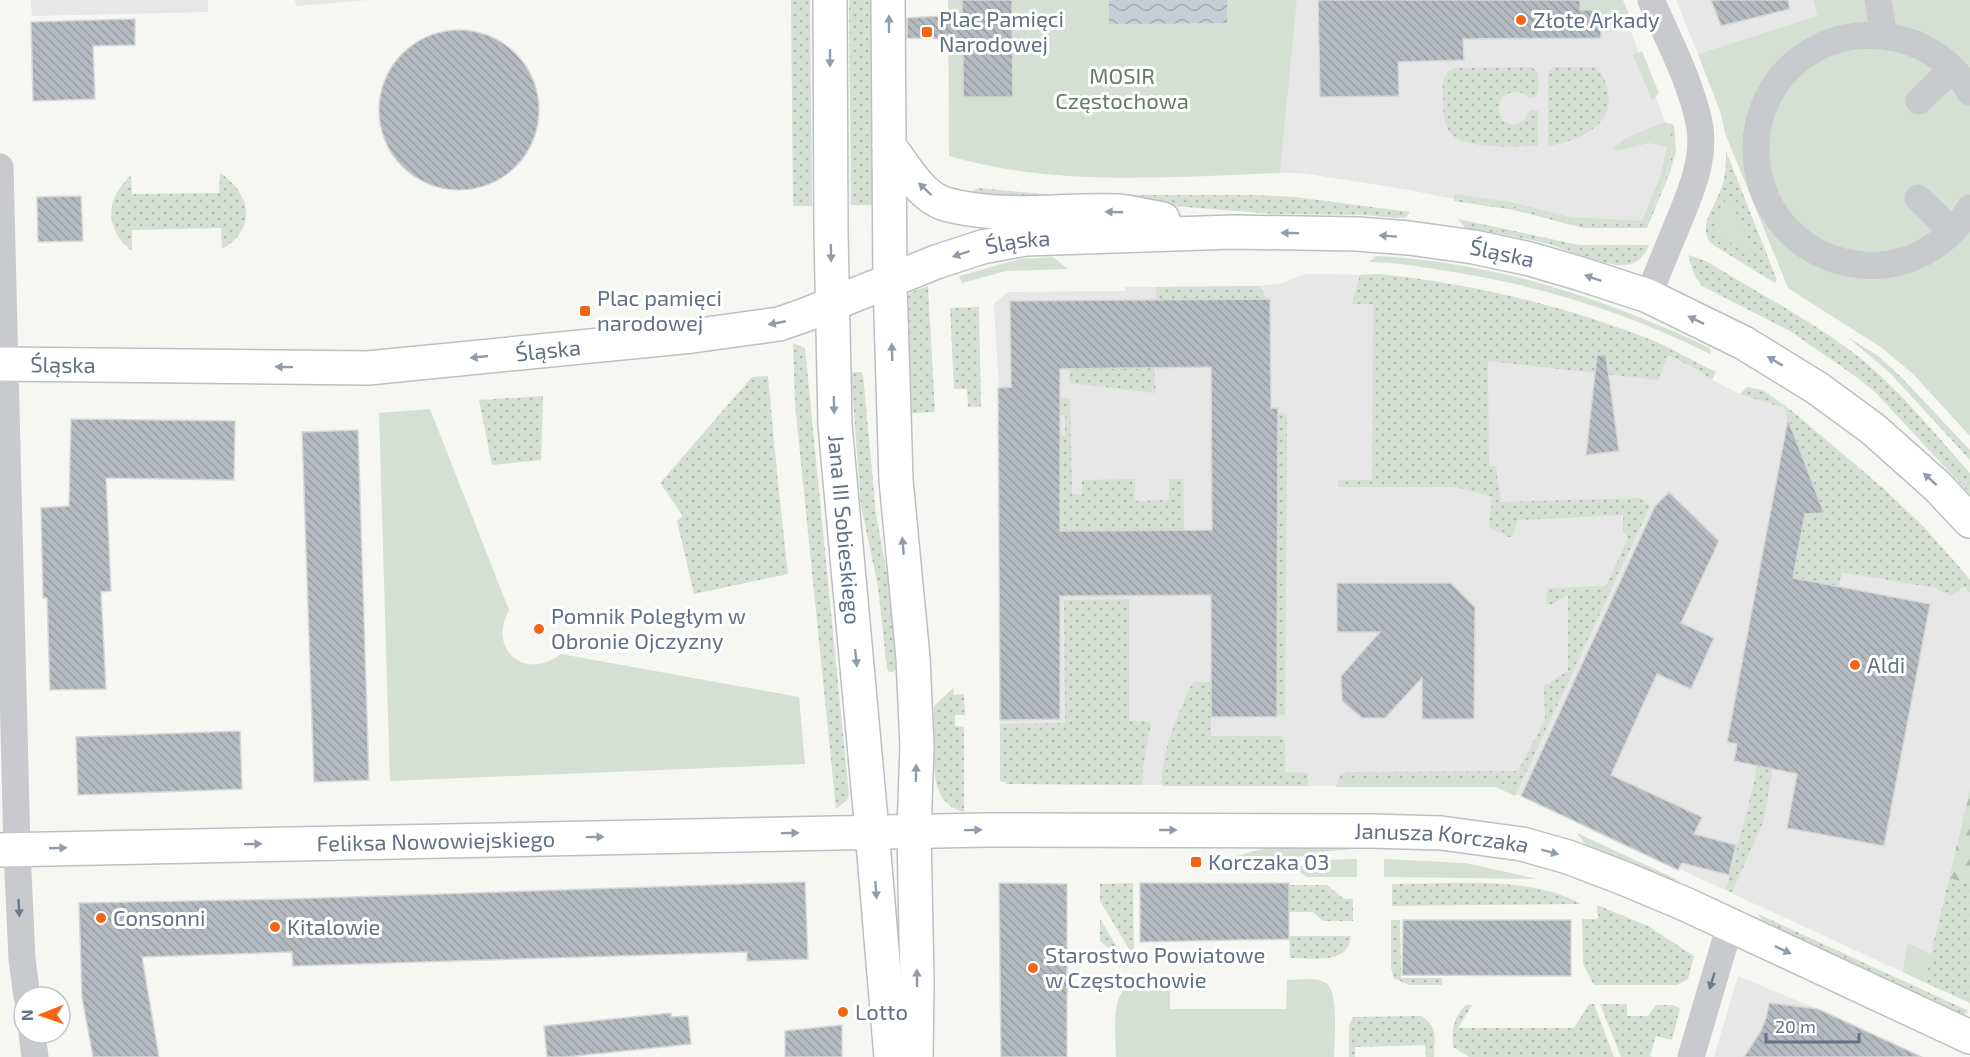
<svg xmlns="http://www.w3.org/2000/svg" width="1970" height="1057" viewBox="0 0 1970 1057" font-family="'Exo 2',sans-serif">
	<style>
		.built { fill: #e6e7e6 }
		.grass { fill: url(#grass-dots) }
		.forest { fill: url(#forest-firs) }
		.green { fill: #d6dfd3 }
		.water { fill: url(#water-waves) }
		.building { fill: url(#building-back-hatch); stroke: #d7d8d5; stroke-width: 1.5; fill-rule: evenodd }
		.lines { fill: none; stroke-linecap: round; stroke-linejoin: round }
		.secondary-casing { stroke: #bcbfc4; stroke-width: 36 }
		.street { stroke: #c8cace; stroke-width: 27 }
		.secondary { stroke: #fff; stroke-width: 33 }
		.oneway { fill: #919caa }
		.oneway2 { fill: #6c7a8d }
		.poi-dot { fill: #f36615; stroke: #fff; stroke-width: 2 }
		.labels { text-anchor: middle; stroke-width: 6; stroke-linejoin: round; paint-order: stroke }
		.poi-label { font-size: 22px; fill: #627186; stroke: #fff; text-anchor: start }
		.park-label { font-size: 22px; fill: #647d62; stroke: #fff }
		.street-label { font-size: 22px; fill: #627186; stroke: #fff }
	</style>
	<defs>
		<pattern id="grass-dots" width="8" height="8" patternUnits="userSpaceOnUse" patternTransform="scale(1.5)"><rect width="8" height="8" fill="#d6dfd3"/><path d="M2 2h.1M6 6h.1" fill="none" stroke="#b1b9b1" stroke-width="1.8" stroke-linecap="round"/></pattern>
		<pattern id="forest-firs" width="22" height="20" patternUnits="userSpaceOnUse" patternTransform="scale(1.5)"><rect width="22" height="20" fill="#d6dfd3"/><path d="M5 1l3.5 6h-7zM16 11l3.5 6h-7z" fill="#b1b9b1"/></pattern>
		<pattern id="water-waves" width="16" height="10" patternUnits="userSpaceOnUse" patternTransform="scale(1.5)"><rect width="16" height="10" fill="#c6ced5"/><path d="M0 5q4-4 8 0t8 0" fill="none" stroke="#a4acb2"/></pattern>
		<pattern id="building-back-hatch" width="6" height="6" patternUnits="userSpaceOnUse" patternTransform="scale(1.5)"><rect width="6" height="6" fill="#b4bac0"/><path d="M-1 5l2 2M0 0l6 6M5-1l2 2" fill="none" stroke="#969ca2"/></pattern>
	</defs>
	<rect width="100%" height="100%" fill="#f6f6f2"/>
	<!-- built -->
	<path class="built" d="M31,0H208V12L32,16Z
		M295,0H368L296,6Z
		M1297,0H1619L1665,122L1671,131L1672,145L1646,224L1569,221L1516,207L1454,199L1404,189L1301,173H1280Z
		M1676,0H1814L1817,16L1698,54Z
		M1304,274L1382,275V281L1660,351L1696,369L1712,380L1740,394L1780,407L1783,406L1824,513L1964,586L1970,593V789L1924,982L1521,796L1516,794L1515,796L1496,787L1005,784L1006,782L1000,781L999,392L994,303L1009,292L1125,291V287L1260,286L1283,283Z
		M1738,976L1820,1010L1922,1057H1714Z"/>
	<!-- grass -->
	<path class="grass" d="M791,0H810L812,206H793Z
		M849,0H871L872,205H851Z
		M1531,67L1537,71C1539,79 1539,89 1536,96L1530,98C1521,90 1510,90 1501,98L1498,111L1504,122L1514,125L1525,120L1527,114L1531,110L1538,111V146C1517,146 1462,151 1449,131C1442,120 1443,107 1443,95C1442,84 1442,73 1454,68Z
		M1553,67H1596C1603,74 1606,82 1608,92C1615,126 1576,142 1548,146V72Z
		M1665,122L1674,125L1676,151L1669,175L1647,228H1583L1514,210L1454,201V199L1516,207L1569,221L1646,224C1658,196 1684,149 1665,122Z
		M1726,151L1777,280L1775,283L1710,243C1698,224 1715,207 1721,189C1726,177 1726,164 1726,151Z
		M220,173C251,194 258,228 222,249L221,228L132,230V251C103,228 106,199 131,175L132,194L219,193Z
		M979,188L1051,195H1255L1295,197L1410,212L1406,217L1397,218L1363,215L1274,214L1148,204L964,194Z
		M1458,219L1579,245H1649C1645,256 1637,264 1625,265C1607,267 1568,250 1548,244C1521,237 1493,233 1465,228Z
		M1688,255L1706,261C1753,290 1803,316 1847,348C1894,382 1931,430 1970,473V494L1875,392L1855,376L1790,331L1702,286L1694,275Z
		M1379,274C1475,284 1565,306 1654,341C1675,350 1695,362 1716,372L1712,380L1696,369L1668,355L1658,380L1488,361L1489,466H1496L1501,502L1641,498L1650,506L1518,790L1494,781H1338L1340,776L1347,772L1518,771L1545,719L1544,686L1568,671V595L1550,605L1546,603L1547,588L1606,586L1628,538L1623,530V515L1518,520L1512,537H1508L1489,527L1492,497L1456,487H1338V480H1372L1373,304H1352L1360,275Z
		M928,286L935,412L911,413L908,296L911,292Z
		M1260,286L1267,299L1157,300L1156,287Z
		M979,307L981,407H968L967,389H954L950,308Z
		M1849,338L1877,355L1900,376L1970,450V460L1890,373Z
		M793,343L805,348L849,795L847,800L836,809L795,404Z
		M1154,368L1156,393L1069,383L1070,369Z
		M853,372H862L863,374L876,514L892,601L896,668L894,672H889L887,669L878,587L861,506L851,374Z
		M768,376L778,483L788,574L694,594L677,521L683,516L660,483L752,377Z
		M1747,387L1763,390L1792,411L1883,488L1924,527L1961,569L1970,580V593L1964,586L1951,596L1935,588L1842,572L1839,586L1807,580L1763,823L1732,892L1726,890L1753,787L1802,528V514L1824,513L1783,406L1780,407L1740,394Z
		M543,396L541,460L492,465L479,400Z
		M1059,398L1070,399L1072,494H1082V480L1135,479V501L1169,500V479H1183L1184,530L1060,531L1059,436L1065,435V415H1059Z
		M1278,413L1287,414L1285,715H1277Z
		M1129,599V721H1148L1151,724L1143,767L1142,785L1005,784L1006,782L1000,781V724L1065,723L1064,600Z
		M1195,682H1211V736H1281L1285,742V772L1308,773V786H1162C1161,750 1178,715 1192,683Z
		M953,688L954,695L964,694L965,715H955V726L964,727V812C933,804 934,775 934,749C934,735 934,720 934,706Z
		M1949,878L1970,884V1003L1924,982Z
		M1133,883L1134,957L1100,901V884Z
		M1392,884C1449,884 1530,875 1581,904L1392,906Z
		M1289,885H1327L1344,899H1353V921H1323L1313,912H1289Z
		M1597,905L1648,926L1694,956L1688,979L1677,985H1594L1583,964L1582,919H1598Z
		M1758,914L1969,1011L1962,1016L1765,925Z
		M1100,919L1129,966H1116V955L1100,941Z
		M1391,920H1400L1401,978H1442V985H1409L1394,978L1391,968Z
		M1289,936H1351C1350,965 1311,958 1290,958Z
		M1589,1004H1594L1614,1057H1469L1453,1047C1452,1028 1453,1018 1466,1005H1472L1458,1028H1574Z
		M1600,1004H1627V1016H1648L1656,1005H1672L1680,1008L1672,1040L1656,1036L1650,1056L1653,1057H1621Z
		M1421,1016C1439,1028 1434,1037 1434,1057H1426L1425,1045L1355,1047V1057H1349V1026L1353,1017Z"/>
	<!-- forest -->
	<path class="forest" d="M1970,789V884L1949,878Z"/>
	<!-- green -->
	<path class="green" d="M948,0H1297L1280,173C1171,177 1055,187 949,156Z
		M1580,0H1623L1631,19L1622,29L1606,33L1601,29V10H1580Z
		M1814,0H1970V436L1913,374L1882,348L1788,288L1725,133L1721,114L1698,54L1817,16Z
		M1642,51L1659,93L1652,100L1633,55Z
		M1665,122C1684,148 1657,197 1646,224L1569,221L1516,207L1454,199L1455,194L1515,203L1569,217L1642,221L1661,174L1667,147L1649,143L1616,151L1614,148L1626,138Z
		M1728,193L1757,262L1713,230Z
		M1376,256C1494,262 1604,298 1710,348L1711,351L1710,354C1627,312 1538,285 1447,271C1421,267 1396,262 1369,262Z
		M1053,257L1068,269L1006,271L962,283L959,276L1020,259Z
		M430,409L509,610C487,649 525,682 561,654L799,697L805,764L390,781L379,413Z
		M1338,781H1494L1518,790L1515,796L1496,787H1336Z
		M1577,833L1678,880L1668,881L1588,848Z
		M1287,845H1350L1354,849L1319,852L1287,860L1227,859L1258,850Z
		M1357,859V877H1307L1300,872L1298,867L1328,860Z
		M1384,859L1465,863L1538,879L1384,877Z
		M1907,943L1931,954L1924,982L1903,972Z
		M1287,980C1298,980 1314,977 1324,982C1340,988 1334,1041 1334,1057H1116C1116,1036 1108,988 1137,982C1147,979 1159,981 1170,981V1009H1286Z"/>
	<!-- water -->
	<path class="water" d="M1109,0H1227V23L1109,24Z"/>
	<!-- building -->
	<path class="building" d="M962,0H1012L1013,97H963V39L907,38V18L962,15Z
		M1318,0H1580V10H1601V38L1463,39L1464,60L1398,62L1399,96L1320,97Z
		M1711,0H1788L1790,9L1721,26Z
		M135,19V45L93,46L95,99L33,101L31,22Z
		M379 110a80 80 0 1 1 160 0a80 80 0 1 1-160 0Z
		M81,196L83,241L38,242L37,197Z
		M1270,299L1271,408H1278L1277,717H1211V595L1060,596V719L1000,720L998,388L1011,387L1010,301ZM1211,367L1212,530L1060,531V369Z
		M1597,355H1606L1619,451L1586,455Z
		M71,419L235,421L234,480L106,478L111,591L101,592L106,689L50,690L47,598H43L41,508L69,506Z
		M1788,419L1824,513L1805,514L1793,578L1930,604L1884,846L1787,828L1797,774L1734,761L1737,744L1727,742Z
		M358,430L369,780L314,782L302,432Z
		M1669,492L1719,541L1681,623L1714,638L1691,689L1657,674L1611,775L1702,817L1694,834L1736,845L1729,875L1682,863L1678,870L1521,796L1655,506Z
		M1337,583H1451L1475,607L1474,719H1422V678L1385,718H1362L1342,701L1341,676L1380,632H1337Z
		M240,731L242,789L78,795L76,737Z
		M805,882L808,959L747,961V952L293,966L292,952L142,957L159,1057H93L82,997L79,903L290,899Z
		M999,883L1067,884V1057H1001Z
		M1140,883H1289V939L1140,942Z
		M1403,920H1571V976L1402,975Z
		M1769,1003L1818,1009L1922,1057H1744L1761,1031L1766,1018Z
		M671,1013V1017L688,1016L691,1044L566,1057H547L544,1026Z
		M842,1025V1057H785V1031Z"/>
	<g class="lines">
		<defs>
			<g id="secondary">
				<path id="s1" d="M830,0L831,232L835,425L872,831L891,1057"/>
				<path d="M888,0L890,282L896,480L913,658L917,746L914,831L917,982L916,1057"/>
				<path d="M889,146C903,164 917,190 938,201C947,206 959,207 969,209C1019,217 1068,209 1117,211C1133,212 1148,217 1163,219"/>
				<path id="s2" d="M0,364L368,368L692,336L779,324L805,315L936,262L982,247L1025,239L1233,232L1357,234L1409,238L1474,247L1530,259L1581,274L1648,296L1744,343L1817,388L1873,429L1937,486L1970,521"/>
				<path id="s3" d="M0,850L986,830L1371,831L1441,833L1522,844L1568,857L1623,878L1685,904L1970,1037"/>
			</g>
		</defs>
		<!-- secondary casing -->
		<use href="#secondary" class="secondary-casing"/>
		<!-- street -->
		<path class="street" d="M1878,0L1884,36
			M1970,92C1955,64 1925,44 1895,38C1871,33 1845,35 1823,45C1715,96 1744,255 1863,265C1907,269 1948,245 1970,208
			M1919,101L1952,69
			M0,167L17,850L22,959L27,997
			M1918,198L1952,231
			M1648,296C1657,275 1665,254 1674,233C1687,200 1705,165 1700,128C1693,86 1668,39 1651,0
			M32,1033L35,1057
			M1691,1057L1730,925"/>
		<!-- secondary -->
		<use href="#secondary" class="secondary"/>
	</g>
	<!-- one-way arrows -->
	<defs><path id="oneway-solid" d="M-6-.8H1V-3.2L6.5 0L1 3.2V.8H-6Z" transform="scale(1.5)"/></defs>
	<g class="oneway">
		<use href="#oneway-solid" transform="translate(889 24) rotate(-90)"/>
		<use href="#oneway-solid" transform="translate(830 58) rotate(90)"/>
		<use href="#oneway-solid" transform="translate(925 189) rotate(-136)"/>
		<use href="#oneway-solid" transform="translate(1114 212) rotate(-178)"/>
		<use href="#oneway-solid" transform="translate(1290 233) rotate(-179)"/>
		<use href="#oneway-solid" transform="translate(1388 236) rotate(-176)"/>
		<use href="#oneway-solid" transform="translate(831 253) rotate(89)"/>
		<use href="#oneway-solid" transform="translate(961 254) rotate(162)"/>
		<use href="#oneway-solid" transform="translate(1593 278) rotate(-161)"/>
		<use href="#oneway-solid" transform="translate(1696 320) rotate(-154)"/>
		<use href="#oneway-solid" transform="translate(777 323) rotate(169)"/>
		<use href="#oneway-solid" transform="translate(892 352) rotate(-92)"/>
		<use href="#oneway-solid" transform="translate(479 357) rotate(174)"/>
		<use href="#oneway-solid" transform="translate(1775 361) rotate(-149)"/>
		<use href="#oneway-solid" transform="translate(284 367) rotate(-179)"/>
		<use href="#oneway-solid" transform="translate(834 405) rotate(89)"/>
		<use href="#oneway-solid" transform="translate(1930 479) rotate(-138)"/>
		<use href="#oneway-solid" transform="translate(903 546) rotate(-95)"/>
		<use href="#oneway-solid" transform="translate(856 658) rotate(84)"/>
		<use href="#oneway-solid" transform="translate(916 773) rotate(-89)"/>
		<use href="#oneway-solid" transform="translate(973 830) rotate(-1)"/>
		<use href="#oneway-solid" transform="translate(1168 830)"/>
		<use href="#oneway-solid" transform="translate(790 833) rotate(-1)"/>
		<use href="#oneway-solid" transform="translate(595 837) rotate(-1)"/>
		<use href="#oneway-solid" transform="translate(253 844) rotate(-1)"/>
		<use href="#oneway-solid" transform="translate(58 848) rotate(-2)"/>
		<use href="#oneway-solid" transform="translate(1550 852) rotate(15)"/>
		<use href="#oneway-solid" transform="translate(876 890) rotate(86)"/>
		<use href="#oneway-solid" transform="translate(1783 950) rotate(25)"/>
		<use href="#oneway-solid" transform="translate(917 978) rotate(-91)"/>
	</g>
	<g class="oneway2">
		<use href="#oneway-solid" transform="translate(19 908) rotate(87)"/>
		<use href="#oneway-solid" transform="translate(1712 981) rotate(107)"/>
	</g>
	<!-- markers -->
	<g class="poi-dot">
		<circle cx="1521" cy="20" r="6"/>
		<rect x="921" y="26" width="12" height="12" rx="3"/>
		<rect x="579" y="305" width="12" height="12" rx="3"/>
		<circle cx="539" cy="629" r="6"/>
		<circle cx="1855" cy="665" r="6"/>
		<rect x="1190" y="856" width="12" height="12" rx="3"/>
		<circle cx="101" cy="918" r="6"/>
		<circle cx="275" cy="927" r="6"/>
		<circle cx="1033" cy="968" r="6"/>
		<circle cx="843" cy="1012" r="6"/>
	</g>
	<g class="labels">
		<!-- poi labels -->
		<g class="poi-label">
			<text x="939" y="27">Plac Pamięci<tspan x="939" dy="25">Narodowej</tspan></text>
			<text x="1533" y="28">Złote Arkady</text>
			<text x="597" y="306">Plac pamięci<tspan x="597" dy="25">narodowej</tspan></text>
			<text x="551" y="624">Pomnik Poległym w<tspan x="551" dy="25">Obronie Ojczyzny</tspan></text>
			<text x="1867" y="673">Aldi</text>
			<text x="1208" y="870">Korczaka 03</text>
			<text x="113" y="926">Consonni</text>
			<text x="287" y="935">Kitalowie</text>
			<text x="1045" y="963">Starostwo Powiatowe<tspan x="1045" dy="25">w Częstochowie</tspan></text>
			<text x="855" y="1020">Lotto</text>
		</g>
		<!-- park labels -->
		<g class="park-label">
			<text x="1122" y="84">MOSIR<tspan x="1122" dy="25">Częstochowa</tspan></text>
		</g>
		<!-- street labels -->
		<g class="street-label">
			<text dy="8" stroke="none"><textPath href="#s2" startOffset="1035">Śląska</textPath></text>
			<text dy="8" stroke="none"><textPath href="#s2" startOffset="1521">Śląska</textPath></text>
			<text dy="8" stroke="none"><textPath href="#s2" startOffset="549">Śląska</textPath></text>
			<text dy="8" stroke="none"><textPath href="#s2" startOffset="63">Śląska</textPath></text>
			<text dy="8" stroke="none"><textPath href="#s1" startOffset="530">Jana III Sobieskiego</textPath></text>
			<text dy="8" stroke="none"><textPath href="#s3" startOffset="436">Feliksa Nowowiejskiego</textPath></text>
			<text dy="8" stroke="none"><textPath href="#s3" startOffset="1442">Janusza Korczaka</textPath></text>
		</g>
	</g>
	<!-- north arrow -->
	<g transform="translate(42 1015) rotate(269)"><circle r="28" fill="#ffffff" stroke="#c0c6cf" stroke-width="1.5"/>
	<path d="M0-4.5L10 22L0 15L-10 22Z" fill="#f36615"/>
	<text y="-9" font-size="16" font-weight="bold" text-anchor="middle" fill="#627186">N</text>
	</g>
	<!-- scale -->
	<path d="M1766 1033v9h93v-9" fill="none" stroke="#627186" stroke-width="3"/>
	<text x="1775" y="1033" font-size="18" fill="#627186" stroke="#ffffff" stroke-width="4.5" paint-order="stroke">20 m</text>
</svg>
